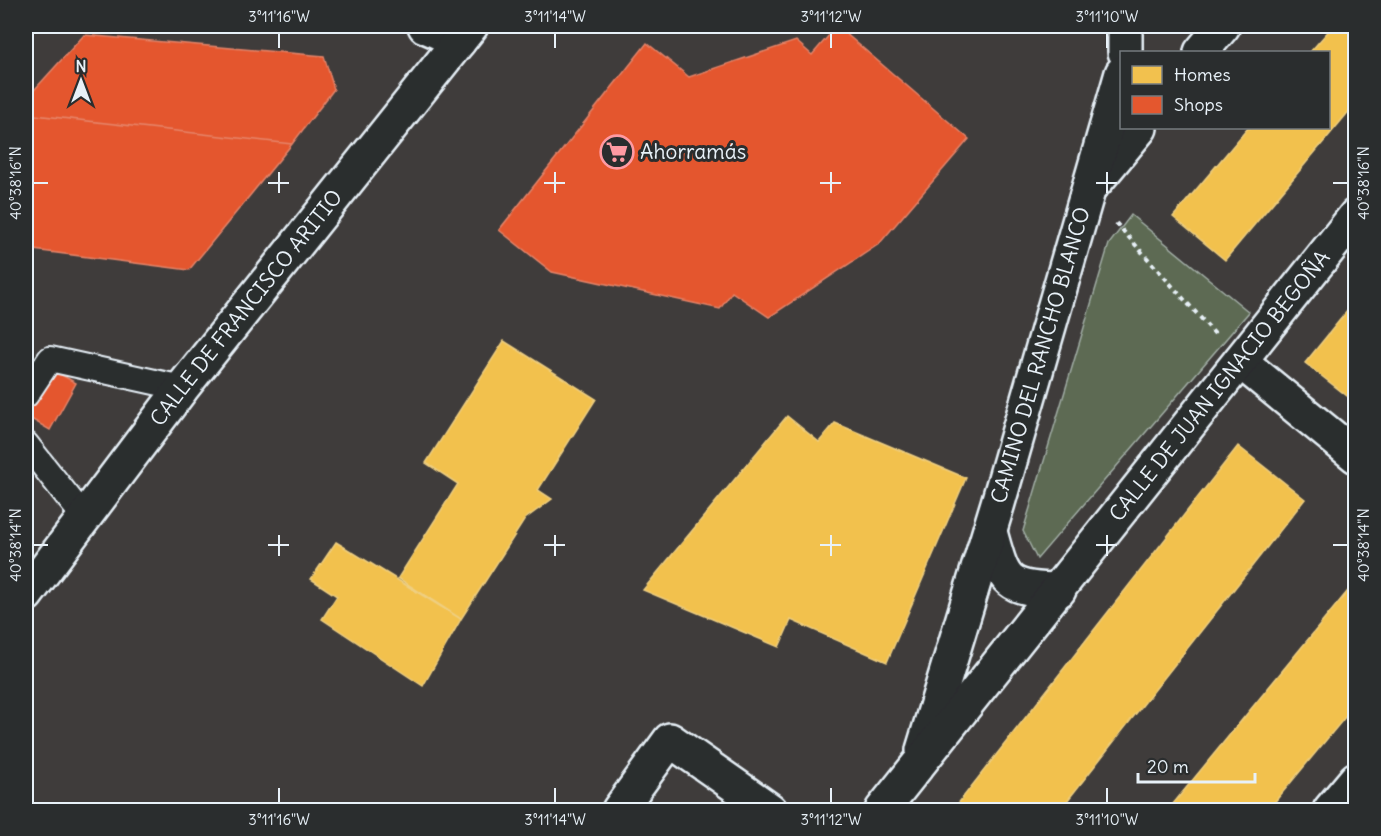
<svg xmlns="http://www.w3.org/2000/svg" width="1381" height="836" viewBox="0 0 1381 836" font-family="Delius,sans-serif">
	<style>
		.green { fill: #5d6b53; stroke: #a2aea6; stroke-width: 1.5 }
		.homes { fill: #f2c14e; stroke: #efcf81; stroke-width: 1.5 }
		.shops { fill: #e4572e; stroke: #e5856b; stroke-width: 1.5 }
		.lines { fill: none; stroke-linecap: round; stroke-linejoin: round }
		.lane-casing { stroke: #e8f1f8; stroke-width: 28 }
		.street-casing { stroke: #e8f1f8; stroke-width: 38 }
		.secondary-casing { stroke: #e8f1f8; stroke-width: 38 }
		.path { stroke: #e8f1f8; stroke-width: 4; stroke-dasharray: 4.5 4.5; stroke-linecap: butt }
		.lane { stroke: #2a2d2e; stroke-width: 24 }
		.street { stroke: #2a2d2e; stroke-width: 33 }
		.secondary { stroke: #2a2d2e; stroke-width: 33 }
		.ticks { fill: none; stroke: #e8f1f8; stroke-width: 2 }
		.labels { text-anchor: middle; stroke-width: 6; stroke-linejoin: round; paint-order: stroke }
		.poi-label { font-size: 21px; fill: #e8f1f8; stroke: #2a2d2e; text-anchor: start }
		.street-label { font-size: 21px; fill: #e8f1f8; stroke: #2a2d2e }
		.neatline { fill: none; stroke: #e8f1f8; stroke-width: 2 }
		.ticks-label { font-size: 15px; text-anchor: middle; fill: #e8f1f8 }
	</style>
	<rect width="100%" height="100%" fill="#3f3c3b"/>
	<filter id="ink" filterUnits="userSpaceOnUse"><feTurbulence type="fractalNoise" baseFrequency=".0167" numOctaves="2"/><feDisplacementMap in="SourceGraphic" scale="12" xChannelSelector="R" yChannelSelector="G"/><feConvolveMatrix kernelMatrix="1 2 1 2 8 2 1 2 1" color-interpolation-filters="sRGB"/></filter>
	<g filter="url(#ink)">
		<!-- green -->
		<path class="green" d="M1131,215L1249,312L1037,559L1023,531L1109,244Z"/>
		<!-- homes -->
		<path class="homes" d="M1333,26H1356V103L1225,260L1173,217L1248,128H1328V52H1310Z
			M1356,300V403L1305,363Z
			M504,341L596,399L538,490L552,499L525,519L461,619L398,578L458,484L426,463Z
			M787,416L819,442L835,423L966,478L887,662L791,620L779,647L643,590Z
			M1238,446L1305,499L1060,810H953Z
			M336,542L461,619L423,686L322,619L337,596L311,579Z
			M1356,581V704L1268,810H1168Z"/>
		<!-- shops -->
		<path class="shops" d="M837,26L969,139L879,244L769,317L732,292L720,309L552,272L499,230L647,43L689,77L796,41L812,55Z
			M84,35L324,56L334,89L292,144L26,114V99Z
			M26,114L292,144L189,270L26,249Z
			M26,355L76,383L50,430L26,416Z"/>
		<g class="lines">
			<defs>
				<path id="lane" d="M26,395L50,359L182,388
					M26,444L84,517"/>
				<g id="street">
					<path d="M425,26L459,41"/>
					<path d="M1125,26V52"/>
					<path d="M1201,52L1223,26"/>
					<path d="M1096,181L1140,128"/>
					<path d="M1240,361L1356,456"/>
					<path d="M990,532C1004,582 1004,589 1059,590"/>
					<path id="s1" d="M923,750L998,503L1122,73"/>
					<path d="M619,810L670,740L770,810"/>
					<path id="s2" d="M882,810L1356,215"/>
					<path d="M1330,810L1356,779"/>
				</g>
				<g id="secondary">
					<path id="s3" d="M26,595L182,388L471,26"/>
				</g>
			</defs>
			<!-- lane casing -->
			<use href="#lane" class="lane-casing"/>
			<!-- street casing -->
			<use href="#street" class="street-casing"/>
			<!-- secondary casing -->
			<use href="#secondary" class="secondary-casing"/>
			<!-- path -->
			<path class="path" d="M1116,223L1215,334"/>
			<!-- lane -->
			<use href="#lane" class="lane"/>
			<!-- street -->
			<use href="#street" class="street"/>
			<!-- secondary -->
			<use href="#secondary" class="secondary"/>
		</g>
	</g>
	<!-- ticks -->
	<path class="ticks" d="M279,33V48M555,33V48M831,33V48M1107,33V48M279,172V193M555,172V193M831,172V193M1107,172V193M33,183H48M268,183H289M544,183H565M820,183H841M1096,183H1117M1333,183H1348M279,535V556M555,535V556M831,535V556M1107,535V556M33,545H48M268,545H289M544,545H565M820,545H841M1096,545H1117M1333,545H1348M279,788V803M555,788V803M831,788V803M1107,788V803"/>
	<!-- icons -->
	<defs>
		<symbol id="supermarket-ring" viewBox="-11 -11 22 22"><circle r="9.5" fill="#2a2d2e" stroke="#ff9aa2" stroke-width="1.5"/><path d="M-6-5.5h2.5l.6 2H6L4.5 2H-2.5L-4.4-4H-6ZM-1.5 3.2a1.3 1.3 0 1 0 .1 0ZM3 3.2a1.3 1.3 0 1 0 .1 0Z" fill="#ff9aa2"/></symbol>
	</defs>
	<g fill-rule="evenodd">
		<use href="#supermarket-ring" x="598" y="133" width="38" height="38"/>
	</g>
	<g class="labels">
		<!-- poi labels -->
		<g class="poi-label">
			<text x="640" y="159">Ahorramás</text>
		</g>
		<!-- street labels -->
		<g class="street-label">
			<text dy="7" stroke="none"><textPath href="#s3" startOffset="362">CALLE DE FRANCISCO ARITIO</textPath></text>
			<text dy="7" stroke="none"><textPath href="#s1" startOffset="412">CAMINO DEL RANCHO BLANCO</textPath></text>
			<text dy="7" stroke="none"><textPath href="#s2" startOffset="542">CALLE DE JUAN IGNACIO BEGOÑA</textPath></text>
		</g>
	</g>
	<!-- margin -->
	<rect width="1381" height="836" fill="none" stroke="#2a2d2e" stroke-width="66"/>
	<!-- legend -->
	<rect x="1120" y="51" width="210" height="78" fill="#2a2d2e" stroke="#767b7f" stroke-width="1.5"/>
	<rect x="1132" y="66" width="30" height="18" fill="#f2c14e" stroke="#767b7f" stroke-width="1.5"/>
	<text x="1174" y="81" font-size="18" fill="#e8f1f8">Homes</text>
	<rect x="1132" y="96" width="30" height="18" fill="#e4572e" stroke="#767b7f" stroke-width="1.5"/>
	<text x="1174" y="111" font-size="18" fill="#e8f1f8">Shops</text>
	<!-- north arrow -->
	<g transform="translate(81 81)" stroke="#2a2d2e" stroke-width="4.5" paint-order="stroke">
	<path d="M0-4.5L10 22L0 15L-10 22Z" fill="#e8f1f8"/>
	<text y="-9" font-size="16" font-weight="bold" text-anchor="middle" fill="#e8f1f8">N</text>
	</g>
	<!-- scale -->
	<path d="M1138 773v9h117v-9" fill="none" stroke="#e8f1f8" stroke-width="3"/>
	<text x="1147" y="773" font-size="18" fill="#e8f1f8" stroke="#2a2d2e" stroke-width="4.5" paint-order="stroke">20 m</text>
	<rect x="33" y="33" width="1315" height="770" class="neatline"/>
	<g class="ticks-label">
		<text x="279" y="22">3°11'16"W</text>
		<text x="555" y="22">3°11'14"W</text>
		<text x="831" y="22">3°11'12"W</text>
		<text x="1107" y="22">3°11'10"W</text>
		<text transform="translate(16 183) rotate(-90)" y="5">40°38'16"N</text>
		<text transform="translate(1364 183) rotate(-90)" y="5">40°38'16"N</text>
		<text transform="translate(16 545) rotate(-90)" y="5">40°38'14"N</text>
		<text transform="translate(1364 545) rotate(-90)" y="5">40°38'14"N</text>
		<text x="279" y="825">3°11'16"W</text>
		<text x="555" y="825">3°11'14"W</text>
		<text x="831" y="825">3°11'12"W</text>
		<text x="1107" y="825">3°11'10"W</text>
	</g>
</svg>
